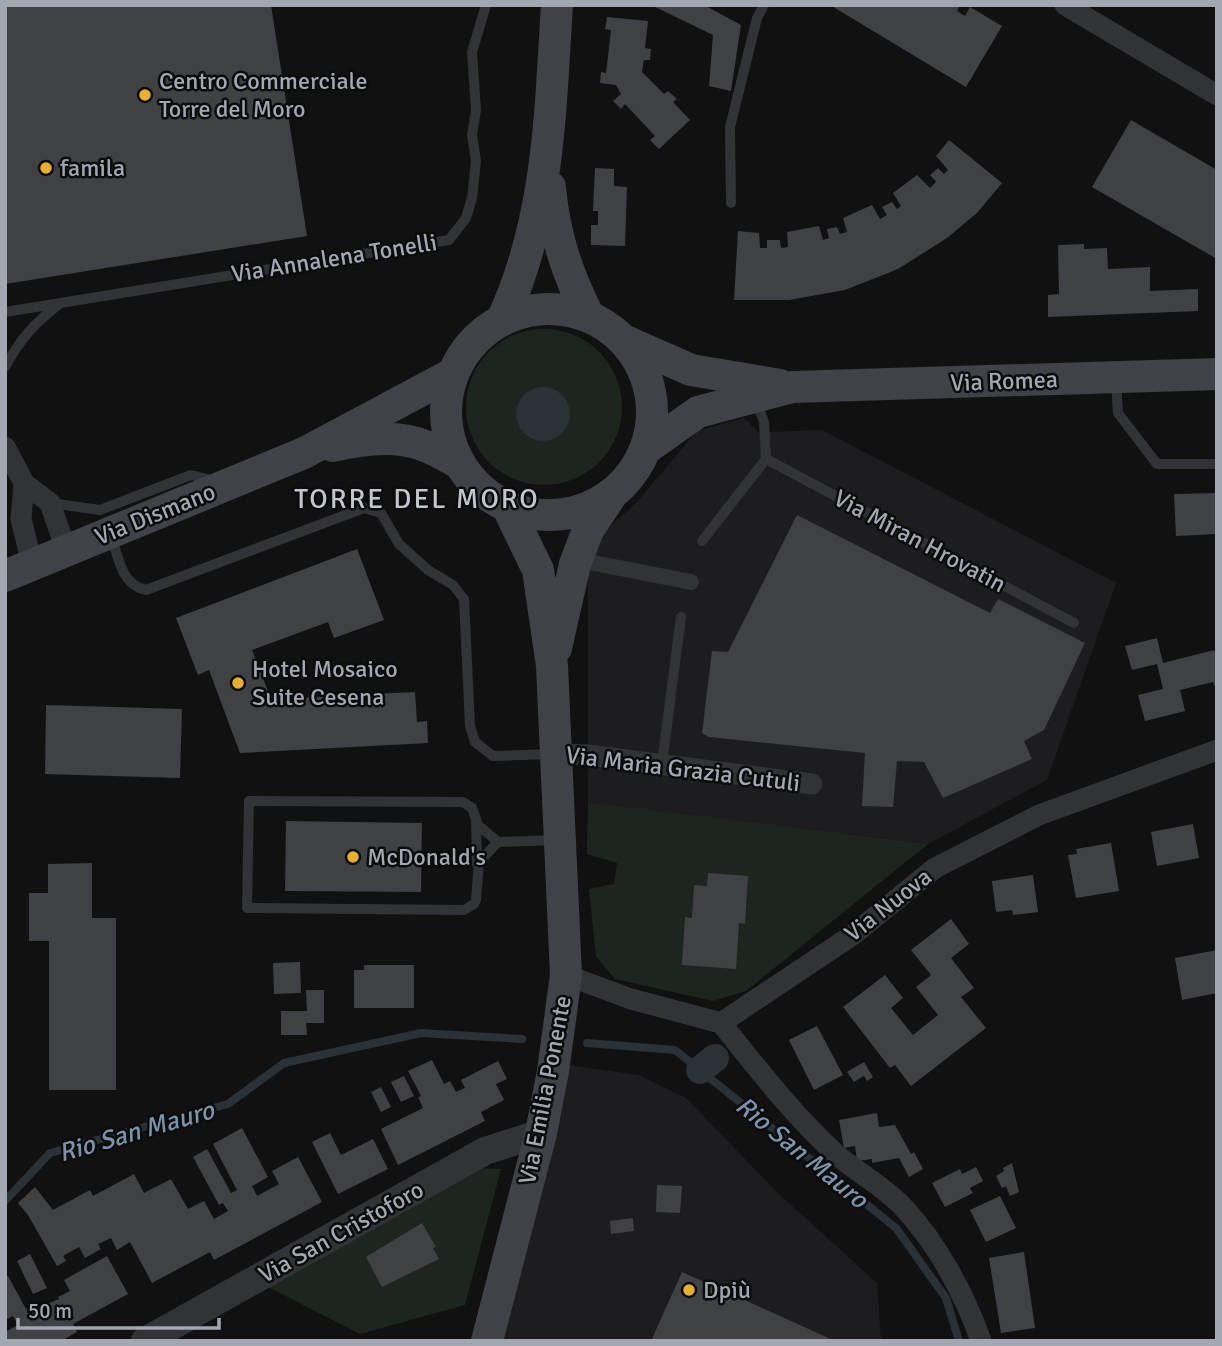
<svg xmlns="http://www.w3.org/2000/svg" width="1222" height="1346" viewBox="0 0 1222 1346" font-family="Signika,sans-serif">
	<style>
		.built { fill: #1d1d1f }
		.green { fill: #1d251e }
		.water { fill: #2a3137 }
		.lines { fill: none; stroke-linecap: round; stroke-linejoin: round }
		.stream { stroke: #2a3137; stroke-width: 8 }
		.canal { stroke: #2a3137; stroke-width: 28 }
		.building { fill: #404145 }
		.service { stroke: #323337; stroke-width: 10 }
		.pedestrian { stroke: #323337; stroke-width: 16 }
		.minor { stroke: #323337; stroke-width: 21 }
		.tertiary { stroke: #323337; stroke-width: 28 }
		.secondary { stroke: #404247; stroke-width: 32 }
		.poi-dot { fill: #e6ae35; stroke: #0c0c0d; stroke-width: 2.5 }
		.labels { text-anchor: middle; stroke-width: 5; stroke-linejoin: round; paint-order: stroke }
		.poi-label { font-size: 24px; fill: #a3a7b2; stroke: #0c0c0d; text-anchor: start }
		.street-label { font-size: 24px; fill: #a3a7b2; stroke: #0c0c0d }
		.water-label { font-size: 26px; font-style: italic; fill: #7b94ac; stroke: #0c0c0d }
		.quarter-label { font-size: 28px; letter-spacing: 2px; fill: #c4c6ce; stroke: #0c0c0d }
	</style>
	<rect width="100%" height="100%" fill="#111112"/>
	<!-- built -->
	<path class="built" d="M744,418L758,432L822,430L1116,583L1047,780L928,844L588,802V567L600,536L637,502L697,431Z
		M568,1065L639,1075L686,1098L779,1194L877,1283L881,1341H499Z"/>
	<!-- green -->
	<path class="green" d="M466 407a78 78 0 1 1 156 0a78 78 0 1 1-156 0Z
		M588,802L928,844L746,991L713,1001L615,979L596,957L589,889L614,884L617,863L587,854Z
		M480,1168L501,1169L465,1305L360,1334L266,1286Z"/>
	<!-- water -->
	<path class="water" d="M516 414a27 27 0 1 1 54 0a27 27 0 1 1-54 0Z"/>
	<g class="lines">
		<!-- stream -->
		<path class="stream" d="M587,1043L675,1050L896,1228L946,1298L959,1341
			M5,1201L50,1153L228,1104L284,1063L421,1033L522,1039"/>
		<!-- canal -->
		<path class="canal" d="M700,1070L715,1058"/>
	</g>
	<!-- building -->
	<path class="building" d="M5,5H271L307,236L5,284Z
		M651,5H704L741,25L731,91L709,86L713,35Z
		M830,5H960L957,11L965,16L970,7L1002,26L966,87Z
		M607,17L648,21L645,48L651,49L650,60H644L642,72L664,94L668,91L677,99L673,102L690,120L659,149L650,140L655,136L625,104L621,109L613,101L621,94L616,85L600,83L601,72L606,73L611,30L605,29Z
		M1131,120L1217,170V259L1092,187Z
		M949,140L1002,183L977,213L947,238L898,269L845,290L789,300H734L738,231L759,233L760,248H767V240H780L781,248L788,247L787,232L819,226L823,240L829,238L827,229L837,227L840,234L847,232L843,218L872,205L880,219L887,215L882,207L892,202L897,209L901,206L893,193L917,175L930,188L936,182L930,175L938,168L944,174L948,170L936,156Z
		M595,168L614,169V186L627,187L625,246L591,245V225H598V211H593Z
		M1084,244V249L1107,248L1108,269L1150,267V291L1198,289V311L1048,317V295L1059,294L1058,245Z
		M1217,493V534L1176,536L1174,494Z
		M797,515L990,613L998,599L1085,643L1044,730L1024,741L1032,759L943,798L924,762L897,761L893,807L862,806L865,753L709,737L702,733L712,651L728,652Z
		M357,549L384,620L334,638L328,622L252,650L271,699L415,692L417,722L427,721L428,743L240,753L209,670L198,675L176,618Z
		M1157,638L1163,663L1214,650L1217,661V692L1213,682L1180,690L1185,711L1145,721L1138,695L1163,689L1157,664L1132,670L1125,646Z
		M46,705L182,709L180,778L45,774Z
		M286,821L422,823L421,892L285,891Z
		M1193,824L1199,858L1157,866L1151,832Z
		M1111,843L1119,891L1076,898L1068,855L1077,854L1076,849Z
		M92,863V918H116V1090H49V941H29V893H48V864Z
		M708,873L748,876L745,924L739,923L736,969L682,965L685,917L692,918L694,885L707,886Z
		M1033,875L1038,912L1013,915L1012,910L996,912L992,881Z
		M951,919L969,944L951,958L974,988L961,997L986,1028L911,1086L895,1065L890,1068L843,1007L885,975L903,998L891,1008L913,1035L938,1015L916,987L931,975L911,950Z
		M1217,950V993L1182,1000L1175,958Z
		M300,962L301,993L274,994L273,963Z
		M364,965H414V1008H354V970H364Z
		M306,990H324V1023H306L307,1035H281V1011H307Z
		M817,1026L843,1075L814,1090L789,1040Z
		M432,1060L444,1084L450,1081L456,1092L465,1088L461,1080L498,1061L507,1079L496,1084L504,1100L481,1112L485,1121L398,1165L381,1129L423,1108L418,1097L421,1096L408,1071Z
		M864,1062L873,1077L867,1081L864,1076L854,1082L847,1072Z
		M404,1076L414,1096L401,1102L391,1082Z
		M381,1087L391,1107L381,1112L371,1092Z
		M877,1113L879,1127L895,1125L911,1154L914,1152L923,1169L909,1177L899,1158L872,1163V1159L857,1161L855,1146L844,1148L839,1120Z
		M242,1128L268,1177L252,1186L257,1196L279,1184L272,1171L298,1157L322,1202L214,1260L210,1252L152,1283L130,1242L117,1250L111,1238L98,1244L101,1249L85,1258L79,1247L63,1256L66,1261L57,1266L28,1215L18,1203L35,1187L53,1210L90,1190L93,1196L134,1174L144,1193L171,1179L188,1209L204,1201L214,1219L228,1211L223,1203L219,1205L193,1157L207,1149L231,1193L237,1190L213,1144Z
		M330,1133L341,1155L373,1139L388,1169L338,1194L312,1142Z
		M1012,1163L1019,1192L1010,1196L1006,1186L1002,1188L996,1176L1004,1171L1003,1168Z
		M976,1167L983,1181L970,1188L973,1193L945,1207L932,1183L960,1169L962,1174Z
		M657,1185L682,1186L680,1213L656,1212Z
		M1000,1196L1016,1228L986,1242L970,1210Z
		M633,1218L634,1231L611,1234L610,1221Z
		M422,1223L436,1247L433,1248L439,1259L382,1287L366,1257Z
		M1024,1252L1035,1328L1001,1333L989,1258Z
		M30,1254L47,1288L33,1294L17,1261Z
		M107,1256L128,1294L73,1324L77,1332L61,1341H5V1332L18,1325L13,1316L5,1320V1278L8,1276L26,1309L31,1307L33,1310L59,1299L58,1297L70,1291L64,1280Z
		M682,1272L771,1312L835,1341H651Z"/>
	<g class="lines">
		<!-- service -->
		<path class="service" d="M731,203L730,127L757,18L764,5
			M5,312L449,240L466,218L472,198L476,161L472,135L476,110L472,52L486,5
			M5,367C20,339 34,324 59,304
			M1116,380L1118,413L1157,464H1217
			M766,459L1074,623
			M50,503L100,510L191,475L215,481
			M111,536C119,558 121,585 146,590L364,508L381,513L399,544L428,570L453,585L464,599L470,726L475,742L493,756L552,754
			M702,541L766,459L764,422L755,399
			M662,764L681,617
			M249,801L463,802L472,808L478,825L498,842L479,862L476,900L474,904L464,910L247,908Z
			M476,820L477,864
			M498,842L556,840"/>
		<!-- pedestrian -->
		<path class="pedestrian" d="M584,561L691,582"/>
		<!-- minor -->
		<path class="minor" d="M1065,5L1217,95
			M5,447L24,483L50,503L66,550
			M24,483L21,519L32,564
			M554,754L588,755L812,784
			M566,975L631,999L721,1023L854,934L935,868L1039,815L1217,750
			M721,1023C758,1069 793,1115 837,1155C858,1173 885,1187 904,1208C937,1243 965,1295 981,1341"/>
		<!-- tertiary -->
		<path class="tertiary" d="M145,1341L485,1151L541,1133"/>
		<!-- secondary -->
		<path class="secondary" d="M550,187C554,234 567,273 588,315
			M446 412a103 103 0 1 1 206 0a103 103 0 1 1-206 0Z
			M503,318C549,217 550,114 557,5
			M625,341L691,370L780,385
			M333,446C362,439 396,434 425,446C437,450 449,458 460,464
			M647,448L698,412L792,387L1217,374
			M5,576L304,453L452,374
			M556,648L575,564L588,530L610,497
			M487,1341L541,1133L553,1071L566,975L552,666L538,570L508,508"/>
	</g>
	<!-- markers -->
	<g class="poi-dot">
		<circle cx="145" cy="95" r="7"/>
		<circle cx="46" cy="168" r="7"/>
		<circle cx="238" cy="683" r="7"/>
		<circle cx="353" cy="857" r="7"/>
		<circle cx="689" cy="1290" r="7"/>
	</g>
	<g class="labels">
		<!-- poi labels -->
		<g class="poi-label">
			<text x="159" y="89">Centro Commerciale<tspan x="159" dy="28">Torre del Moro</tspan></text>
			<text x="60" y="176">famila</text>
			<text x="252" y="677">Hotel Mosaico<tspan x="252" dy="28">Suite Cesena</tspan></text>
			<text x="367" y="865">McDonald's</text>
			<text x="703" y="1298">Dpiù</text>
		</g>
		<!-- street labels -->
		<g class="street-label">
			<text transform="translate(334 258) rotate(-9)" y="8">Via Annalena Tonelli</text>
			<text transform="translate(1004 381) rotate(-2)" y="8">Via Romea</text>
			<text transform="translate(155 514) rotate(-22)" y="8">Via Dismano</text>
			<text transform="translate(920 541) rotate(28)" y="8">Via Miran Hrovatin</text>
			<text transform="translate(683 769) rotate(7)" y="8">Via Maria Grazia Cutuli</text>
			<text transform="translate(888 905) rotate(-38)" y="8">Via Nuova</text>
			<text transform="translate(545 1090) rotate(-79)" y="8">Via Emilia Ponente</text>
			<text transform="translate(341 1232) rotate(-29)" y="8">Via San Cristoforo</text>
		</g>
		<!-- water labels -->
		<g class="water-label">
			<text transform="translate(136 1131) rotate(-16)" y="9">Rio San Mauro</text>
			<text transform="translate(802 1152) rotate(39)" y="9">Rio San Mauro</text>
		</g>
		<!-- quarter labels -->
		<g class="quarter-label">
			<text x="417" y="508">TORRE DEL MORO</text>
		</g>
	</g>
	<!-- border -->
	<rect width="1222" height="1346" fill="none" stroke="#a3a7b2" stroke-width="14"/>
	<!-- scale -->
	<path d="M18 1318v10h201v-10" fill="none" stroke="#a3a7b2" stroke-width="3.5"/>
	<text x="28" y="1318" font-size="21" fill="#a3a7b2" stroke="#0c0c0d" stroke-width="5" paint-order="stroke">50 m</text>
</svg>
